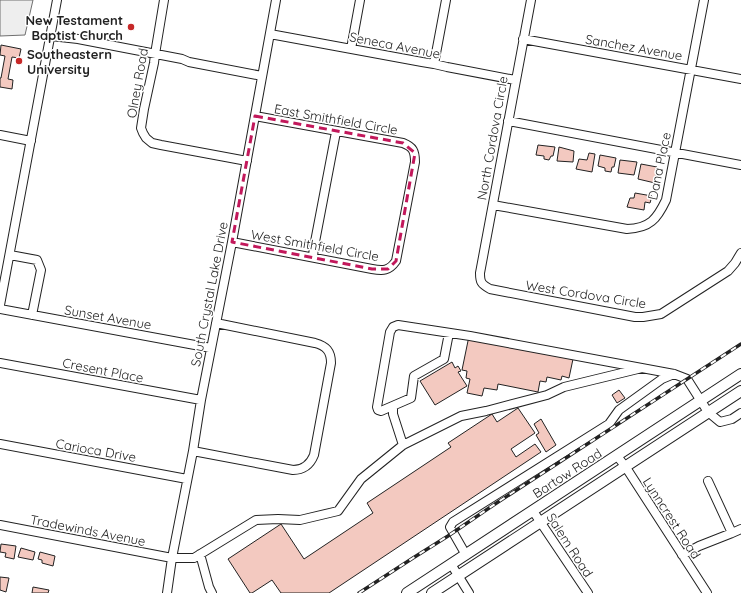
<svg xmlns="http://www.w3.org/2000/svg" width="741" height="593" viewBox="0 0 741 593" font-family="Quicksand,sans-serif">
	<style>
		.pitch { fill: #eee; stroke: #6f6f6f }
		.building { fill: #f3c9c0; stroke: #222 }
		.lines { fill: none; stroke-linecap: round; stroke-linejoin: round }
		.minor-casing { stroke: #222; stroke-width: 10 }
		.major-casing { stroke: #222; stroke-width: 12 }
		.minor { stroke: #fff; stroke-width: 8 }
		.major { stroke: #fff; stroke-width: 10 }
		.rail-casing { stroke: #222; stroke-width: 3.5 }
		.rail { stroke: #fff; stroke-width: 2; stroke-dasharray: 6; stroke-linecap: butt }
		.marked { fill: none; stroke: #c2185b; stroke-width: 3; stroke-dasharray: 8 5; stroke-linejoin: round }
		.poi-dot { fill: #c62828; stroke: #fff; stroke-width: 1.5 }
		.labels { text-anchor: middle; stroke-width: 3; stroke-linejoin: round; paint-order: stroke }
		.poi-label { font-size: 13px; font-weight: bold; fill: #222; stroke: #fff; text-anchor: end }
		.street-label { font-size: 13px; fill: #222; stroke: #fff }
	</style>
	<rect width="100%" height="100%" fill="#fff"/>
	<!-- pitch -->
	<path class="pitch" d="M0,0H33L25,35L0,36Z"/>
	<!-- building -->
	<path class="building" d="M1,45L21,49L19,58L12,57L8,79L13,80L12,89L0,87V78H1L5,56L0,55Z
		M538,145L555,147L553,156H551L549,160L544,159V156L536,155Z
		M559,147L574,151L573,162L557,161Z
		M589,153L595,154L592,172L576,169L579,159L587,160Z
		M600,155L616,158L614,167H612L611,172L605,171V168L598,166Z
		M620,160L637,162L634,175L618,173Z
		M641,164L657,167L655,183L638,179Z
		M635,193L652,196L650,203L645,202L644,210L627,207L630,198H634Z
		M469,336L573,359L569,378L562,376L561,380L547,377L546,382L540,381L538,392L498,384L497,390L484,388L482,396L467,393L470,379L466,378L467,371L462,370Z
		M452,362L455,368L458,366L461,371L458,372L467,386L435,405L420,381Z
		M619,390L625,398L617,403L612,395Z
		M518,408L535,433L511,449L516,457L535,444L541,452L329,593H281L272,580L252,593H250L228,559L281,524L304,559L373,513L367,503L451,447L448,443L492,414L497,422Z
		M541,419L556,445L546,452L536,435L539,433L534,424Z
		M1,544L16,546L14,559L5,557L6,553L0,552Z
		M21,548L35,552L33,560L18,557Z
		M40,552L55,556L53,566L42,563V560L38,559Z
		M0,577L9,578L6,592L0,590Z
		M33,587L49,590L48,593H32Z"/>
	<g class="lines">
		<defs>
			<path id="minor" d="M164,0L155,54L154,63L144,109L141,128L143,133L146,138L152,143L161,145L247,161
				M531,0L480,273C480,282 481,284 490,289L635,317H643L661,314L728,271L735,263L741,253
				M270,34L422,62L434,64L447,67L515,80
				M51,36L78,39L182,59L189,62L262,76
				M523,39L741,79
				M351,49L360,0
				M434,64L446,0
				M508,121L741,165
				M0,135L31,141
				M493,205L627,229C650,228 657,219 666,200L704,0
				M232,242L372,269C383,271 389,271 396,261L415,162C415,151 413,147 403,143L255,116
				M10,255L37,260L41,270L32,315
				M313,257L314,247L336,132
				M0,305L57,0
				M0,309L211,348
				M449,333L444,359L414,376L411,398L381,411L378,410L377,407L390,332L393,327L398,325L470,336L674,374L687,379L708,412L720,422L732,419L741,413
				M0,363L201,400
				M393,406V414L403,445
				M0,444L187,479
				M193,451L293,470C303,470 310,465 314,455L331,363C331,351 326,346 315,343L216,323
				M617,456L625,466L707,593
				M708,481L732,533
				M533,511L588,593
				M0,525L172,558H194L256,520L278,519L300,520L338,511L361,479L403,445L461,416L486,411L547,395L564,387L642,368
				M200,554L209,587L212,593
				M466,555L450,527L453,522L609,424L619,410L662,379L674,374
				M682,555L699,546L732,533L741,529
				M451,564L469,593
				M167,593L172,558L193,451L201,400L232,242L276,0"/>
			<path id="major" d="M407,593L741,374
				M432,593L741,391"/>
		</defs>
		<!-- minor casing -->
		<use href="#minor" class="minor-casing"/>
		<!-- major casing -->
		<use href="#major" class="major-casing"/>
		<!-- minor -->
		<use href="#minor" class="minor"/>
		<!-- major -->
		<use href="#major" class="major"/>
		<defs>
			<path id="rail" d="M359,593L413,558L448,536L495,504L741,344"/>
		</defs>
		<!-- rail casing -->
		<use href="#rail" class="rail-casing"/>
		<!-- rail -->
		<use href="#rail" class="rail"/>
	</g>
	<!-- marked area -->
	<path class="marked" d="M255,116L403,143L415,153L396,261L388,269H372L232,242Z"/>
	<!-- markers -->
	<g class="poi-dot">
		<circle cx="131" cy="27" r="4"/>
		<circle cx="19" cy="61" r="4"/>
	</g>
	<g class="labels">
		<!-- poi labels -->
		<g class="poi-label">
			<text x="123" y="25">New Testament<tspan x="123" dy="15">Baptist Church</tspan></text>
			<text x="27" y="59" text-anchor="start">Southeastern<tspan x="27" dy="15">University</tspan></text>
		</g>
		<!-- street labels -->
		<g class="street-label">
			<text transform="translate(395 45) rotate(11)" y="5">Seneca Avenue</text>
			<text transform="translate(634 47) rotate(10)" y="5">Sanchez Avenue</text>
			<text transform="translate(137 83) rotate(-80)" y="5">Olney Road</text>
			<text transform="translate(336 119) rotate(10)" y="5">East Smithfield Circle</text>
			<text transform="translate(492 138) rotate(-80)" y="5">North Cordova Circle</text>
			<text transform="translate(659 166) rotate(-78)" y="5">Dana Place</text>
			<text transform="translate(315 245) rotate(10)" y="5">West Smithfield Circle</text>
			<text transform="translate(209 294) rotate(-79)" y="5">South Crystal Lake Drive</text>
			<text transform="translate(586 294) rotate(9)" y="5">West Cordova Circle</text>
			<text transform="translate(108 317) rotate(10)" y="5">Sunset Avenue</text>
			<text transform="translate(103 370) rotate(11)" y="5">Cresent Place</text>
			<text transform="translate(96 450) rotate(10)" y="5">Carioca Drive</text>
			<text transform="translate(567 473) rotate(-33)" y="5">Bartow Road</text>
			<text transform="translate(672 518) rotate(57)" y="5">Lynncrest Road</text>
			<text transform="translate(88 530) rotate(11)" y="5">Tradewinds Avenue</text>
			<text transform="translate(570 545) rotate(57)" y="5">Salem Road</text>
		</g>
	</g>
</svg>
